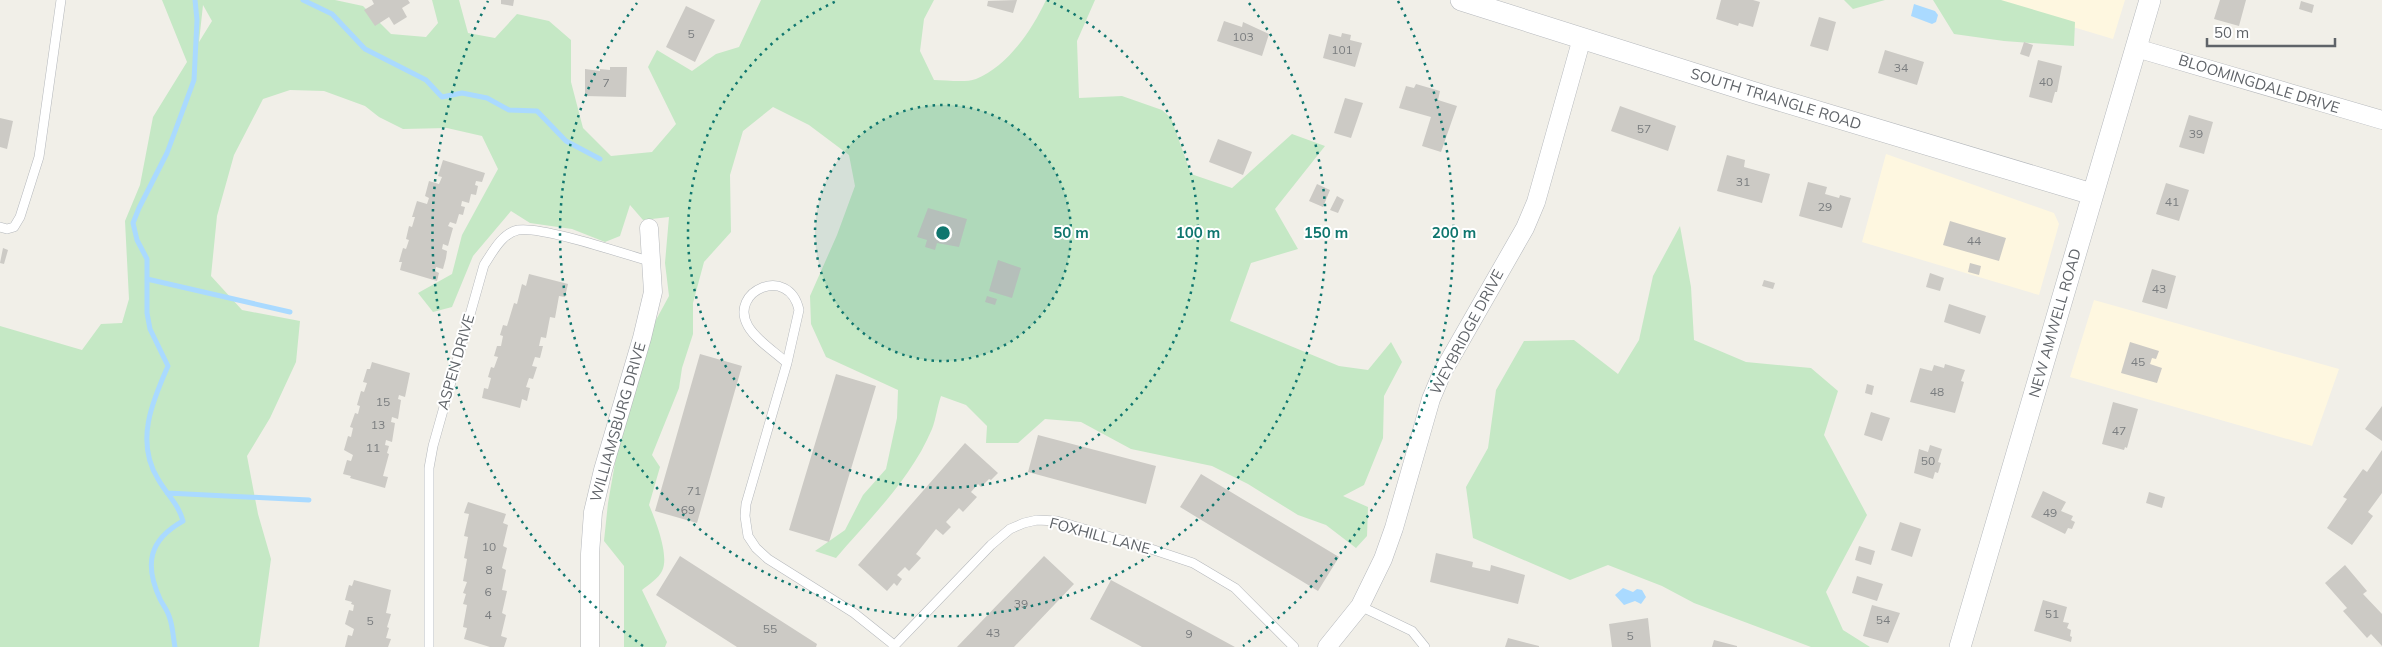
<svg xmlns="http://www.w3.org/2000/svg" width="2382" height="647" viewBox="0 0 2382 647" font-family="Mulish,sans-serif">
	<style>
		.commercial { fill: #fef7e0 }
		.green { fill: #c5e8c5; fill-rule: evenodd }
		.water { fill: #aadaff }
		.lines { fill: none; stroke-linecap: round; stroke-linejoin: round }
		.stream { stroke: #aadaff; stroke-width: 5 }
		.building { fill: #cccac5 }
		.service-casing { stroke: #b5b8bc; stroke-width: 10 }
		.minor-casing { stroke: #b5b8bc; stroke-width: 19 }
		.tertiary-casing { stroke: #b5b8bc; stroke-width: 22 }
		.service { stroke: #fff; stroke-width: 9 }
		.minor { stroke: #fff; stroke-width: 18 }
		.tertiary { stroke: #fff; stroke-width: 21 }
		.ring { fill: none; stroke: #0f766e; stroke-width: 2.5; stroke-dasharray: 2.5 5 }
		.labels { text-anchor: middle; stroke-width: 4; stroke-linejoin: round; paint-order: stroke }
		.number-label { font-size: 12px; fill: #7a7d7f }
		.street-label { font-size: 15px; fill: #5f6368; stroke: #fff }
		.centre { fill: #0f766e; stroke: #fff; stroke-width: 2.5 }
		.ring-label { font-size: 15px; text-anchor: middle; font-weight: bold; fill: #0f766e; stroke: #fff; stroke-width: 4; stroke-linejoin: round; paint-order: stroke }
	</style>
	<rect width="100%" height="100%" fill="#f1efe8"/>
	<!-- commercial -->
	<path class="commercial" d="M1983,0H2125L2113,39Z
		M1886,154L2054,213L2059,224L2039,295L1862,242Z
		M2094,300L2339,369L2312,446L2070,377Z"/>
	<!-- green -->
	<path class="green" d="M162,0H335L363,6L391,34L426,37L438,23L432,0H459L468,33L495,38L517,14L549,21L571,40V82L583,128L611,156L652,152L676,124L648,67L657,50L692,71L716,54L739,47L761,0H934L924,19L920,51L934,80C946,80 965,83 976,79C1008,66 1032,30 1046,0H1095L1077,41L1079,98L1122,96L1162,110L1171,118L1191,174L1232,188L1292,134L1325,146L1275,209L1298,249L1251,263L1230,321L1339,366L1368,370L1391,342L1402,362L1384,396L1383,438L1364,485L1343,496L1368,507L1367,536L1356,548L1326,525L1298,515L1248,484L1212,466L1131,449L1081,422L1045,419L1018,443H986L987,426L966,405L941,396C937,407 936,419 932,429C911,479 870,518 836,558L815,551L845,530L863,495L886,469L897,418L898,390L826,357L811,324L810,296L837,235L855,186L849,155L809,125L773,107L743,131L730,175L731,232L704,262L693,303V334L682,368L679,388L652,455L660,467L649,505C655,519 670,556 662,571C659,578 648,585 642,590L667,642L665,647H624V566L604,541L608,503L622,423L644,342L669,296L665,263L669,217L643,220L630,205L620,236L605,242L572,229L530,223L511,211L473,256L452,307L433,312L418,293L452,274L462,235L498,169L482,136L447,128L403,129L379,117L365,106L324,91L290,90L263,99L234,155L217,216L211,276L242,310L300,321L296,362L270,418L247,456L258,514L271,559L259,647H0V326L82,350L101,324L122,323L129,299L125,221L140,185L153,117L187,62ZM203,5L212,21L199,42Z
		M1844,0H1894H1885L1853,9Z
		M1933,0H2001L2075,22L2074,46L2004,41L1954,34Z
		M1680,226L1691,287L1694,340L1746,362L1811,368L1838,391L1824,435L1867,515L1826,592L1843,630L1870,647H1811L1694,603L1662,586L1608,565L1570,580L1473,538L1466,487L1488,448L1496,390L1524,341L1574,340L1618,374L1639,340L1653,276Z"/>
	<!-- water -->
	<path class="water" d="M1914,4L1935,11L1938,15L1936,22L1932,24L1911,16Z
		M1623,588L1633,592L1637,589L1642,590L1646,597L1641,604L1635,601L1624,605L1615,595Z"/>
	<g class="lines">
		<!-- stream -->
		<path class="stream" d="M303,0L332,14L365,49L426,80L442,97L462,93L487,98L509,110L537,111L566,141L600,159
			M147,279L290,312
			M167,493L309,500
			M175,647C173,637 173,626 169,616C167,610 163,605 160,599C144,564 149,540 183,521C178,503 167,495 158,479C135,442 152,402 168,366L150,329L147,313V259L137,240L133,223L139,208L167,153L194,80L197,20L195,0"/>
	</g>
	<!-- building -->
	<path class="building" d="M372,0H408L410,3L402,8L407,17L394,25L389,17L375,26L364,10L374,4Z
		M501,0H514L513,6L501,4Z
		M1017,0L1013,13L987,6L988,1H985Z
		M1721,0H1753L1760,2L1753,27L1739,23L1738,26L1716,19Z
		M2220,0H2246L2239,26L2214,19Z
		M2301,1L2314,5L2312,13L2299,9Z
		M686,6L715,20L695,62L666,47Z
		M1819,17L1836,22L1828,51L1810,46Z
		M1224,21L1242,27L1243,22L1269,34L1262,56L1217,41Z
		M1342,33L1351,35L1350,40L1362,43L1355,67L1323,58L1329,34L1341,37Z
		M2024,42L2033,45L2029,57L2020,54Z
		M1885,50L1924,62L1917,85L1878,73Z
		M2038,60L2062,66L2057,92H2055L2052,103L2029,97Z
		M610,67H627L626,97L585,96V69L600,71V69L610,70Z
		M1416,84L1440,91L1438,100L1457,106L1441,152L1422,146L1431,117L1399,108L1406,86L1414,88Z
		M1345,98L1363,103L1351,138L1334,133Z
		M1620,106L1676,126L1668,151L1611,131Z
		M2189,115L2213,122L2204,154L2179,147Z
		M0,118L13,121L7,149L0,147Z
		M1218,139L1252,152L1243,175L1209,162Z
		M1727,155L1745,160L1744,167L1770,174L1762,203L1717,191Z
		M443,160L485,173L482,182L476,181L475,185L478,186L476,195L471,194L469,203L462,201L461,206L465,207L463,215L459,214L456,224L450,222L448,226L453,228L451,235L448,246L443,244L442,249L447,251L446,258L443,269L436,267L435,271L439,273L437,281L400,270L402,262H399L403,248L406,249L409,240L406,239L409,226L412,227L415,217H412L417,201L427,204L429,198L425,196L429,181L439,184L442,177L438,176Z
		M1808,182L1827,187L1825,194L1839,198L1840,195L1851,198L1842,228L1799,216Z
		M2166,183L2189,190L2179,221L2156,214Z
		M1317,184L1330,190L1323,207L1309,201Z
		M1337,196L1344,200L1338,213L1330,210Z
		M928,208L967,219L959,247L937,243L935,250L925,247L927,240L917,237Z
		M1950,221L2006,238L1999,261L1943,245Z
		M3,248L8,250L4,264L0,263Z
		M998,260L1021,268L1012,298L989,291Z
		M1970,263L1981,266L1979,275L1968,272Z
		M2152,269L2176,276L2167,309L2142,302Z
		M1930,273L1944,278L1940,291L1926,287Z
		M529,274L568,284L565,297L559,296L555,318L550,317L546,338L541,337L539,346H543L540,358L535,357L532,366L537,367L533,379L529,378L526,387L530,388L527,401L522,399L520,408L482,398L484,388L488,389L491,378L488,377L491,367L494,368L498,357L494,356L497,346H501L503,336L500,335L503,325L507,326L514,303L517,304L522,284L526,286Z
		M1764,280L1775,283L1773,289L1762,286Z
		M987,296L997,299L995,305L985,302Z
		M1949,304L1986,316L1980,334L1944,322Z
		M2130,342L2159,351L2156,359L2152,358L2150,364L2162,368L2157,383L2121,373Z
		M700,354L742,366L697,523L655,511Z
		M372,362L410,373L405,397L399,395L398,399L401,400L398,419L392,417L391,422L395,423L392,442L386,440L385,445L389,446L387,453L389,454L383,476L388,477L385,488L350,478L351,476L343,474L347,460L351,461L353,455L344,450L348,436L351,437L353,428L350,427L355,413L358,414L360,406L357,405L361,391L364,392L367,383L363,382L367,369H370Z
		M1945,364L1965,370L1961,381L1964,382L1955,413L1910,402L1920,368L1932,371L1934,365L1944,368Z
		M836,374L876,386L829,542L789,530Z
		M1867,384L1874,386L1872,395L1865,393Z
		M2113,402L2138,409L2127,448L2125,447L2124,450L2102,444Z
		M2382,406V441L2365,429Z
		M1871,412L1890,418L1882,441L1864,435Z
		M1038,435L1156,466L1146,504L1028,472Z
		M965,443L998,473L991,480L989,479L981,487L978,484L971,492L977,497L963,512L959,508L946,522L951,527L943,535L936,529L916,554L921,558L909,571L905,567L897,575L902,579L897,586L894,583L887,591L858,565Z
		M1930,445L1942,449L1938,462L1941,463L1938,473L1935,472L1933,479L1914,473L1919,449L1928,452Z
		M2382,450V493L2368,512L2373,516L2352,545L2327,528L2347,499L2343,497L2363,469L2367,472Z
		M1201,474L1339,557L1318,591L1180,507Z
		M2043,491L2066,502L2061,511L2073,516L2071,520L2075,522L2072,529L2068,528L2065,534L2031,517Z
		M2149,492L2165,497L2162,508L2146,503Z
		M468,502L506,514L503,523L508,525L503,546L507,548L502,568L506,570L502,590L507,591L502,613L506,615L501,636L507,638L504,647H490L464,639L467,628L463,627L467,605L463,604L466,594L463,593L467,582L463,581L467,559L464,558L468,537L464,536L469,514L464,513Z
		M1900,522L1921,529L1912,557L1891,550Z
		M1859,546L1875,551L1871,565L1855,560Z
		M1436,553L1473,562L1472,567L1490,571L1491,565L1525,575L1518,604L1430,582Z
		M680,556L817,644L816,647H737L656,595Z
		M1044,556L1074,584L1014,647H957Z
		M2345,565L2367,591L2363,594L2382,614V646L2371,634L2367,638L2343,611L2347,608L2325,583Z
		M1857,576L1883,584L1877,601L1852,593Z
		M354,580L391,590L386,613L391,614L387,627L389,628L386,638L391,639L388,647H345L348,635L352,636L354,629L345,624L349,610L353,611L354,605L351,604L352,602L345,600L349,585L352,586Z
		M1111,580L1235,647H1142L1090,619Z
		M2043,600L2067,607L2063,622L2069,623L2067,628L2071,630L2070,636L2072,637L2071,642L2034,631Z
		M1872,605L1900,613L1888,643L1863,636Z
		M1648,618L1651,647H1612L1609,624Z
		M1508,638L1539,646V647H1505Z
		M1714,640L1737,646V647H1712Z"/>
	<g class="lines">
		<defs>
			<path id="service" d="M0,227L7,229L14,227L20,217L39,157L61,0
				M787,363L799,310C789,264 728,291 748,326C756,340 775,352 787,363L746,504L745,516L748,536L756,548L768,559L854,613L894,645
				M1360,606L1412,631L1425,647
				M429,647V468L433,446L484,265C492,253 502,233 518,230C542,226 624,254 652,262
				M893,647L991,545L1010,529L1024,523L1037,520L1057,521L1145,547L1193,563L1235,588L1294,647"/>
			<path id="minor" d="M2136,48L2382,120
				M590,647V554L593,512L603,470L642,338L653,292L649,228
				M1327,647L1360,606L1383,559L1394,528L1431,399L1442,373L1525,228L1536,202L1582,38"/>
			<path id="tertiary" d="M1461,0L1752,92L2092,194
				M1960,647L2150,0"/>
		</defs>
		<!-- service casing -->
		<use href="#service" class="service-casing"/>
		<!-- minor casing -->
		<use href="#minor" class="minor-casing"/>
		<!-- tertiary casing -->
		<use href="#tertiary" class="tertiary-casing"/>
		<!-- service -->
		<use href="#service" class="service"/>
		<!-- minor -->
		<use href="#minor" class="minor"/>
		<!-- tertiary -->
		<use href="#tertiary" class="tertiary"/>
	</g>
	<!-- distance rings -->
	<circle cx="943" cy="233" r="128" fill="#0f766e" fill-opacity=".12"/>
	<g class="ring">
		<circle cx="943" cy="233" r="128"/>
		<path d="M1047 0A255 255 0 1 1 839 0"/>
		<path d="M1249 3A383 383 0 1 1 637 3"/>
		<path d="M643 646A511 511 0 0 1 488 1M1398 1A511 511 0 0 1 1243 646"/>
	</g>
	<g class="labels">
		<!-- number labels -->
		<g class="number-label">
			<text x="691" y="38">5</text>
			<text x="1243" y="41">103</text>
			<text x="1342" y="54">101</text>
			<text x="1901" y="72">34</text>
			<text x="2046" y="86">40</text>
			<text x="606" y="87">7</text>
			<text x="1644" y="133">57</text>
			<text x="2196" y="138">39</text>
			<text x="1743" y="186">31</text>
			<text x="2172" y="206">41</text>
			<text x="1825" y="211">29</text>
			<text x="1974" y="245">44</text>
			<text x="2159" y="293">43</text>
			<text x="2138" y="366">45</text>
			<text x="1937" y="396">48</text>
			<text x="383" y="406">15</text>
			<text x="378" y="429">13</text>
			<text x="2119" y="435">47</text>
			<text x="373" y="452">11</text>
			<text x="1928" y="465">50</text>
			<text x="694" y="495">71</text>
			<text x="688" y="514">69</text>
			<text x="2050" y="517">49</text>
			<text x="489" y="551">10</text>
			<text x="489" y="574">8</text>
			<text x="488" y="596">6</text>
			<text x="1021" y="608">39</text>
			<text x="2052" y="618">51</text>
			<text x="488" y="619">4</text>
			<text x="1883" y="624">54</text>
			<text x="370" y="625">5</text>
			<text x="770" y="633">55</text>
			<text x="993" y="637">43</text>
			<text x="1189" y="638">9</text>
			<text x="1630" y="640">5</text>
		</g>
		<!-- street labels -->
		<g class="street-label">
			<text transform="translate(2259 84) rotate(17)" y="5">BLOOMINGDALE DRIVE</text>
			<text transform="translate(1776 99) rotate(17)" y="5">SOUTH TRIANGLE ROAD</text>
			<text transform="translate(2055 323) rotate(-74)" y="5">NEW AMWELL ROAD</text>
			<text transform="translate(1467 332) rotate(-62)" y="5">WEYBRIDGE DRIVE</text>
			<text transform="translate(456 362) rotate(-74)" y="5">ASPEN DRIVE</text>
			<text transform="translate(618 422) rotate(-74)" y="5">WILLIAMSBURG DRIVE</text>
			<text transform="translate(1100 536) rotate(15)" y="5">FOXHILL LANE</text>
		</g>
	</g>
	<circle cx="943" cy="233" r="8" class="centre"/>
	<g class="ring-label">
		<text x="1071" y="238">50 m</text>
		<text x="1198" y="238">100 m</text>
		<text x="1326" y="238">150 m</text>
		<text x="1454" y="238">200 m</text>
	</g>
	<!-- scale -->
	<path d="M2207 38v8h128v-8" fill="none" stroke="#5f6368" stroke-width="2.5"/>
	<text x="2214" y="38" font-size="15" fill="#5f6368" stroke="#ffffff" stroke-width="4" paint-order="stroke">50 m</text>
</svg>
